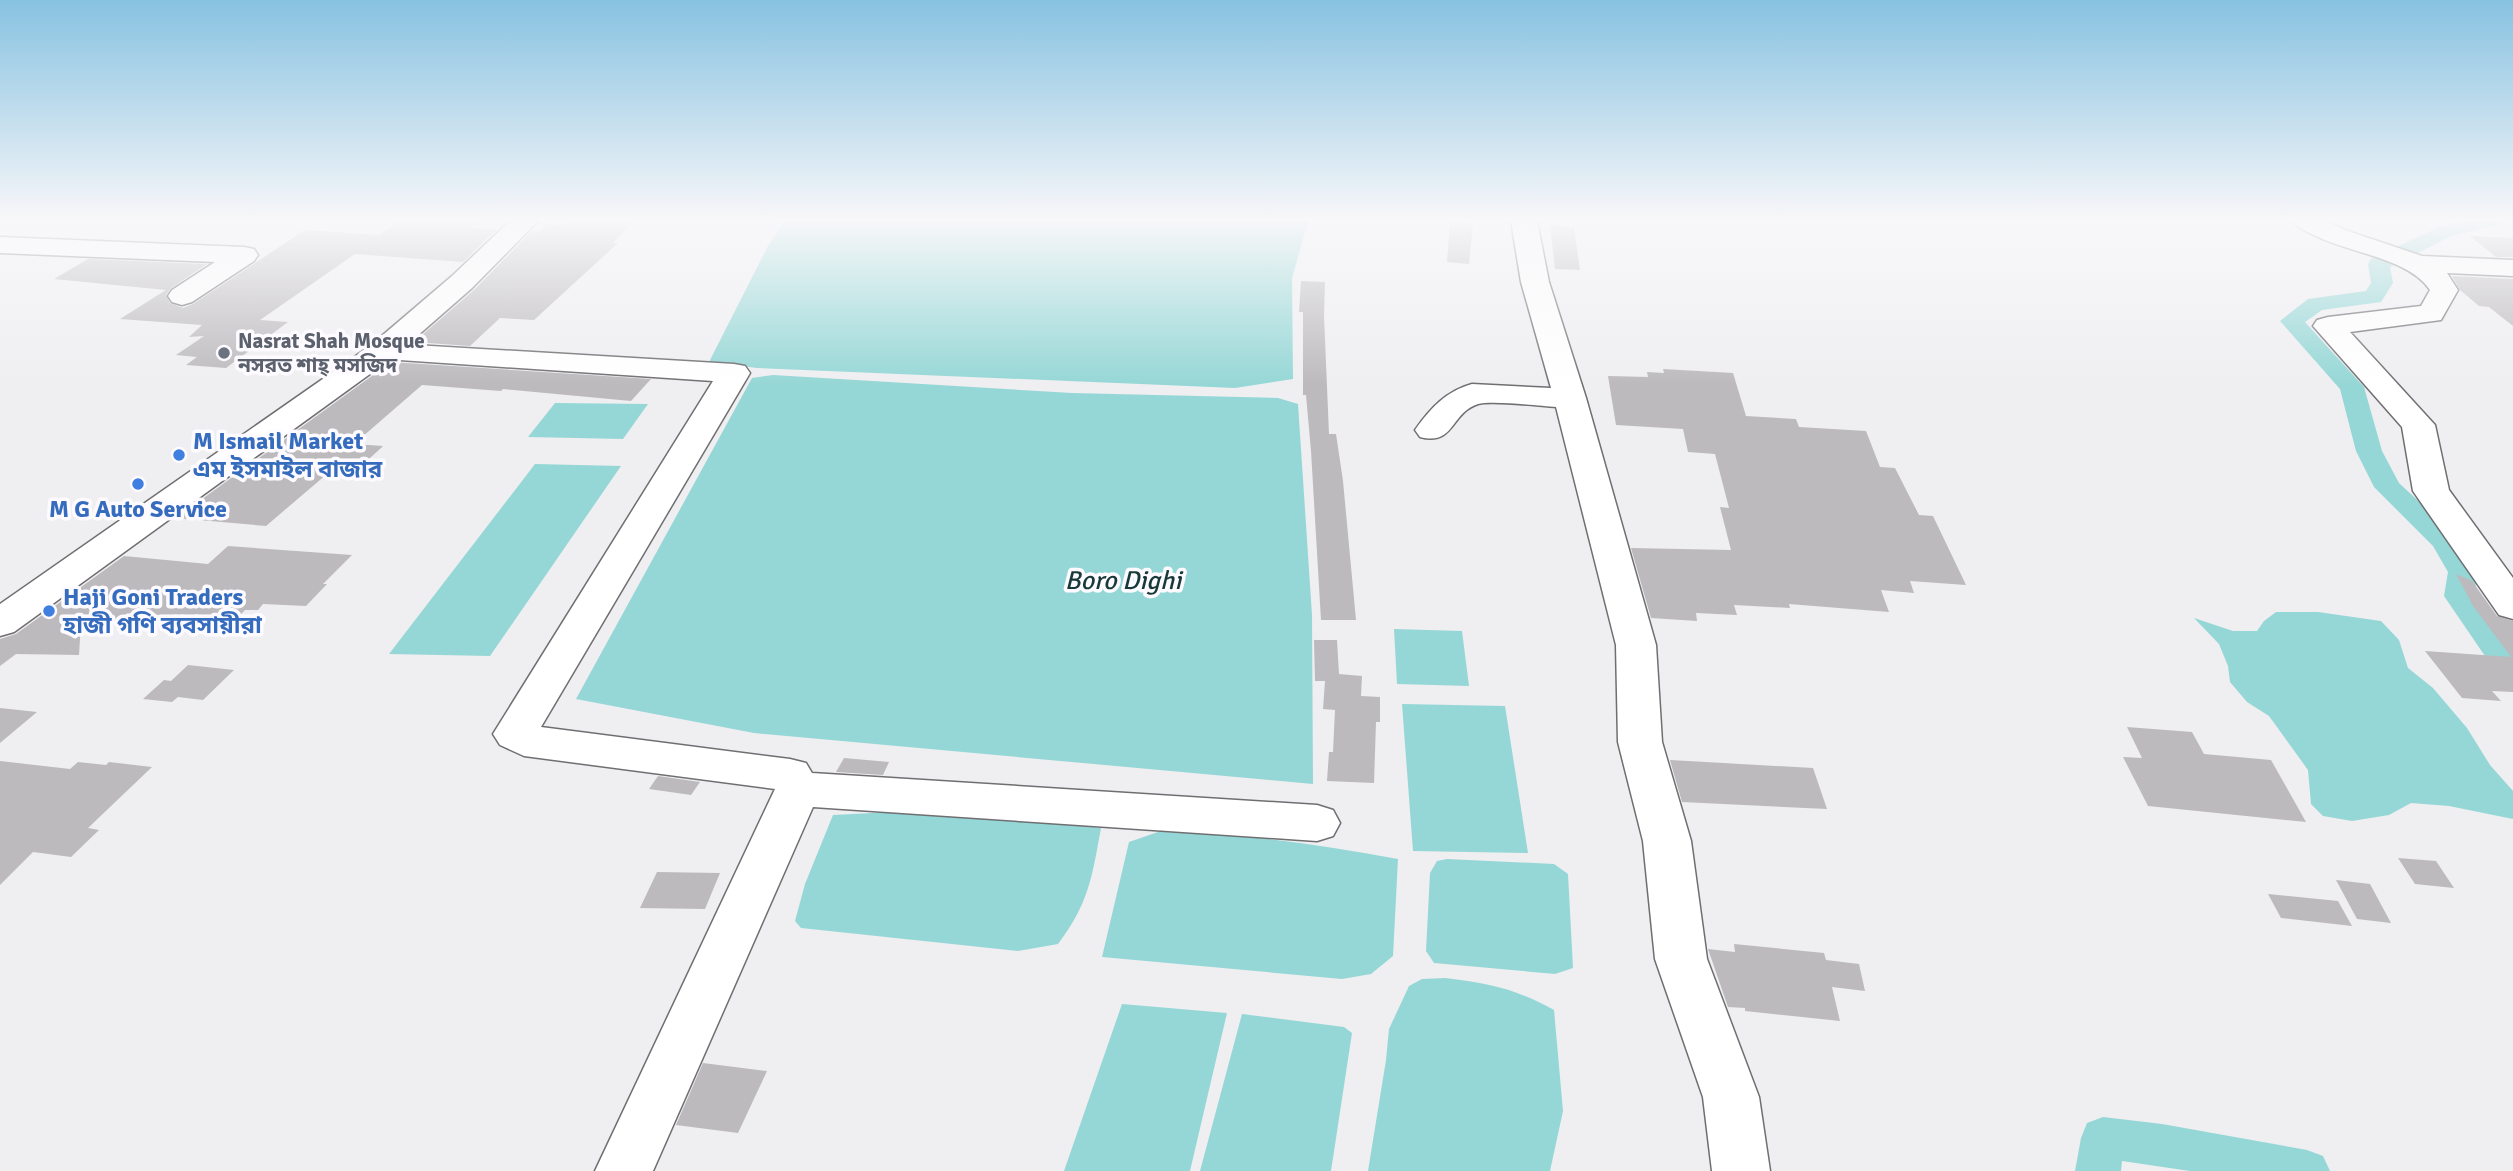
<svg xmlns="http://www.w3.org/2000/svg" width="2513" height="1171" viewBox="0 0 2513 1171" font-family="Signika,'Noto Sans Bengali',sans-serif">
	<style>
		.water { fill: #95d7d6 }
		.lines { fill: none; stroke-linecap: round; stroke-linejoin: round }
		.canal { fill: #95d7d6; fill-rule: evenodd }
		.building { fill: #bcbabd }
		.minor-casing { stroke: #6f6e71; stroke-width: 3 }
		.highway-casing { stroke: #6f6e71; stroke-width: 3 }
		.minor { fill: #fff; fill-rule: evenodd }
		.highway { fill: #fff; fill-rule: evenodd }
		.worship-dot { fill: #6b7280; stroke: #fdfbff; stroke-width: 2.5 }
		.shop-dot { fill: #3f7fe0; stroke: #fdfbff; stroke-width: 2.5 }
		.labels { text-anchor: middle; stroke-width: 7; stroke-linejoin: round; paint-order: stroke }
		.far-worship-label { font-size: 21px; font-weight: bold; fill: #5b616d; stroke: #fdfbff; text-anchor: start }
		.shop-label { font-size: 24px; font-weight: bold; fill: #366cbe; stroke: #fdfbff; text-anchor: start }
		.water-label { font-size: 26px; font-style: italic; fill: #183939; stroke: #fdfbff }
	</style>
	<rect width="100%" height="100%" fill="#efeef1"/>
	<!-- water -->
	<path class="water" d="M785,221H1308L1292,278L1293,379L1235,388L757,368L709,362L768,246Z
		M773,375L1072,393L1278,398L1298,404L1312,615L1313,784L754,733L576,699L752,378Z
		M555,403L648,404L623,439L528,437Z
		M535,464L621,466L490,656L389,654Z
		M2276,612H2318L2381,621L2399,640L2408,668L2433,688L2467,728L2490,765L2513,791V819L2449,806L2411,803L2389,815L2352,821L2323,816L2311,804L2308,770L2269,716L2247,702L2230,682L2228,666L2219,644L2194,618L2233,631H2257L2264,621Z
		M1394,629L1462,631L1469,686L1397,684Z
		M1402,704L1505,706L1528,853L1413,851Z
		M893,812L975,814L1101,828C1092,877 1089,903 1058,944L1018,951L801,928L795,921L805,884L833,815Z
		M1158,832C1241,833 1317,844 1398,859L1393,956L1371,974L1342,979L1102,957L1129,842Z
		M1447,859L1554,864L1568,874L1573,968L1555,974L1434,963L1426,951L1430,873L1437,861Z
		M1445,978C1489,983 1516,989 1554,1010L1563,1111L1550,1171H1368L1386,1060L1389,1029L1409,986L1422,979Z
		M1122,1004L1227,1013L1190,1171H1064Z
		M1242,1014L1344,1027L1352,1033L1331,1171H1200Z"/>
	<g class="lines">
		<!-- canal -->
		<path class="canal" d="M2463,221H2499L2496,225L2451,236L2390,267L2393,283L2381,302L2322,310L2305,322L2364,387L2382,451L2399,483L2455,535L2478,572L2474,595L2513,650V684L2502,681L2444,596L2448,572L2433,546L2374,487L2356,451L2340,389L2280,321L2308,299L2366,291L2371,283L2368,264L2371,259L2437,228Z
			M2103,1117L2162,1124L2307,1150L2323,1156L2330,1171H2190L2122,1161L2121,1171H2075L2081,1138L2087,1123Z"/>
	</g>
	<!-- building -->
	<path class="building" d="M399,221H480L471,228L497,229L463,262L355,254L260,320L288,322L226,368L186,365L197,357L176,355L204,336L189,337L202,325L120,319L166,290L54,279L88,259L207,264L171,288L166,295L170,303L183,308L193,304L305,230L380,235Z
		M571,221H633L613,243H618L534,320L500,318L470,346L414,342L474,290L532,231H540L547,225L564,226Z
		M1450,223L1473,224L1469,264L1447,262Z
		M1550,225L1574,227L1580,270L1555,269Z
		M2470,236L2513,238V257H2496Z
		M2452,276L2513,279V326L2489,307L2479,306L2460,290Z
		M1301,281L1325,282L1324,316L1329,434H1336L1343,481L1356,620H1321L1311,451L1306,395H1303V312H1299Z
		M391,362L651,379L631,401L503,389L501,391L422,385L354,444L383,446L381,448L350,476L327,474L266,526L176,518Z
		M1663,369L1733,373L1746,416L1796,419L1799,427L1866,431L1880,467L1895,468L1919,515L1933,516L1966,585L1910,581L1914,593L1881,590L1889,612L1789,604L1790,608L1734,605L1737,615L1696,613L1697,621L1651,618L1631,548L1731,550L1720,507L1729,508L1715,454L1688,452L1683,429L1616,425L1608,376L1648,377L1647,372L1664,373Z
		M228,546L352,555L323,584H327L306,606L263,604L258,610H245L231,625L81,622L79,655L16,654L0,666V639L16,634L124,556L208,564Z
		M2456,574L2472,581L2497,616L2513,621V692L2492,691L2501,701L2462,698L2425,651L2511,657L2473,606Z
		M1314,640H1337L1339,674L1362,676L1361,696L1380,697V722H1376L1374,783L1327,781L1329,752H1333L1335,710L1323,709L1325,681H1315Z
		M188,665L234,670L203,700L178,697L172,702L143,699L164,680L171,681Z
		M0,708L37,712L0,743Z
		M2127,727L2192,732L2204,754L2271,760L2306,822L2148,806L2123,757L2142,758Z
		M844,758L889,762L883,775L836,772Z
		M1670,760L1813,768L1827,809L1682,802Z
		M0,761L70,769L78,762L106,765L109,762L152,767L88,828L99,830L71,857L33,852L0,885Z
		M658,776L700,782L691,795L649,789Z
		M2398,858L2436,861L2454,888L2415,884Z
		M657,872L720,873L705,909L640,908Z
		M2336,880L2370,884L2391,923L2357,919Z
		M2268,894L2338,901L2352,926L2281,918Z
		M1734,944L1824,953L1826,960L1859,964L1865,991L1832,987L1840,1021L1745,1011V1008L1728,1007L1708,949L1735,952Z
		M703,1063L767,1071L738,1133L676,1125Z"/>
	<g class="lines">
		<defs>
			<path id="minor" d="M1511,221H1537L1549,282L1586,398L1656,645L1662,742L1691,841L1707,959L1759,1097L1770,1171H1712L1703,1097L1655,959L1643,841L1618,742L1616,645L1556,407C1539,406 1492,400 1478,404C1450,413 1455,446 1420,437L1415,430C1430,409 1446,391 1472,384L1551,388L1521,282Z
				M2293,221H2327L2345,230L2422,256L2513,260V276L2447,273L2458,290L2441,320L2350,332L2435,425L2449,490L2513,578V619L2499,615L2413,491L2402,427L2313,326L2317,320L2328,317L2421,306L2430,290C2409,258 2349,253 2316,236C2308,232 2299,229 2293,221Z
				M0,237L244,247L254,249L258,255L254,261L192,302L182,305L172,302L168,296L172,290L215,262L0,253Z
				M381,343L734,364L745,366L750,373L541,727L790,759L806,763L812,773L1317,805L1333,810L1340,823L1333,836L1317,841L813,807L653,1171H595L775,789L524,756L500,745L493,734L713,381L370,358L366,352L370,346Z"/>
			<path id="highway" d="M510,221H538L472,288L392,358L14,632L0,636V604L370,346L452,276Z"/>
		</defs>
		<!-- minor casing -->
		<use href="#minor" class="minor-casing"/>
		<!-- highway casing -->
		<use href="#highway" class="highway-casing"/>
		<!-- minor -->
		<use href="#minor" class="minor"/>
		<!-- highway -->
		<use href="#highway" class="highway"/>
	</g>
	<!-- sky -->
	<linearGradient id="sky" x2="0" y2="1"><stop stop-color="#87c2e1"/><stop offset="0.57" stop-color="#f8f7f9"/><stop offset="1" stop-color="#f8f7f9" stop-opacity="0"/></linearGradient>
	<rect width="2513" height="385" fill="url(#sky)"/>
	<!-- markers -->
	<circle class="worship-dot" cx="224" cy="353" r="7"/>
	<g class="shop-dot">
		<circle cx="179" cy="455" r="7"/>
		<circle cx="138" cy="484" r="7"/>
		<circle cx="49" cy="611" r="7"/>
	</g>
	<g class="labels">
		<!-- far-worship labels -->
		<g class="far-worship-label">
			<text x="238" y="348">Nasrat Shah Mosque<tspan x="238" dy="24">নসরত শাহ্‌ মসজিদ</tspan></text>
		</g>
		<!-- shop labels -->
		<g class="shop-label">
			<text x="193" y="449">M Ismail Market<tspan x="193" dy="28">এম ইসমাইল বাজার</tspan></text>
			<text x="138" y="517" text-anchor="middle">M G Auto Service</text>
			<text x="63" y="605">Haji Goni Traders<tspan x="63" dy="28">হাজী গণি ব্যবসায়ীরা</tspan></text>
		</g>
		<!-- water labels -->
		<g class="water-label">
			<text x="1123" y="589">Boro Dighi</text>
		</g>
	</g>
</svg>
